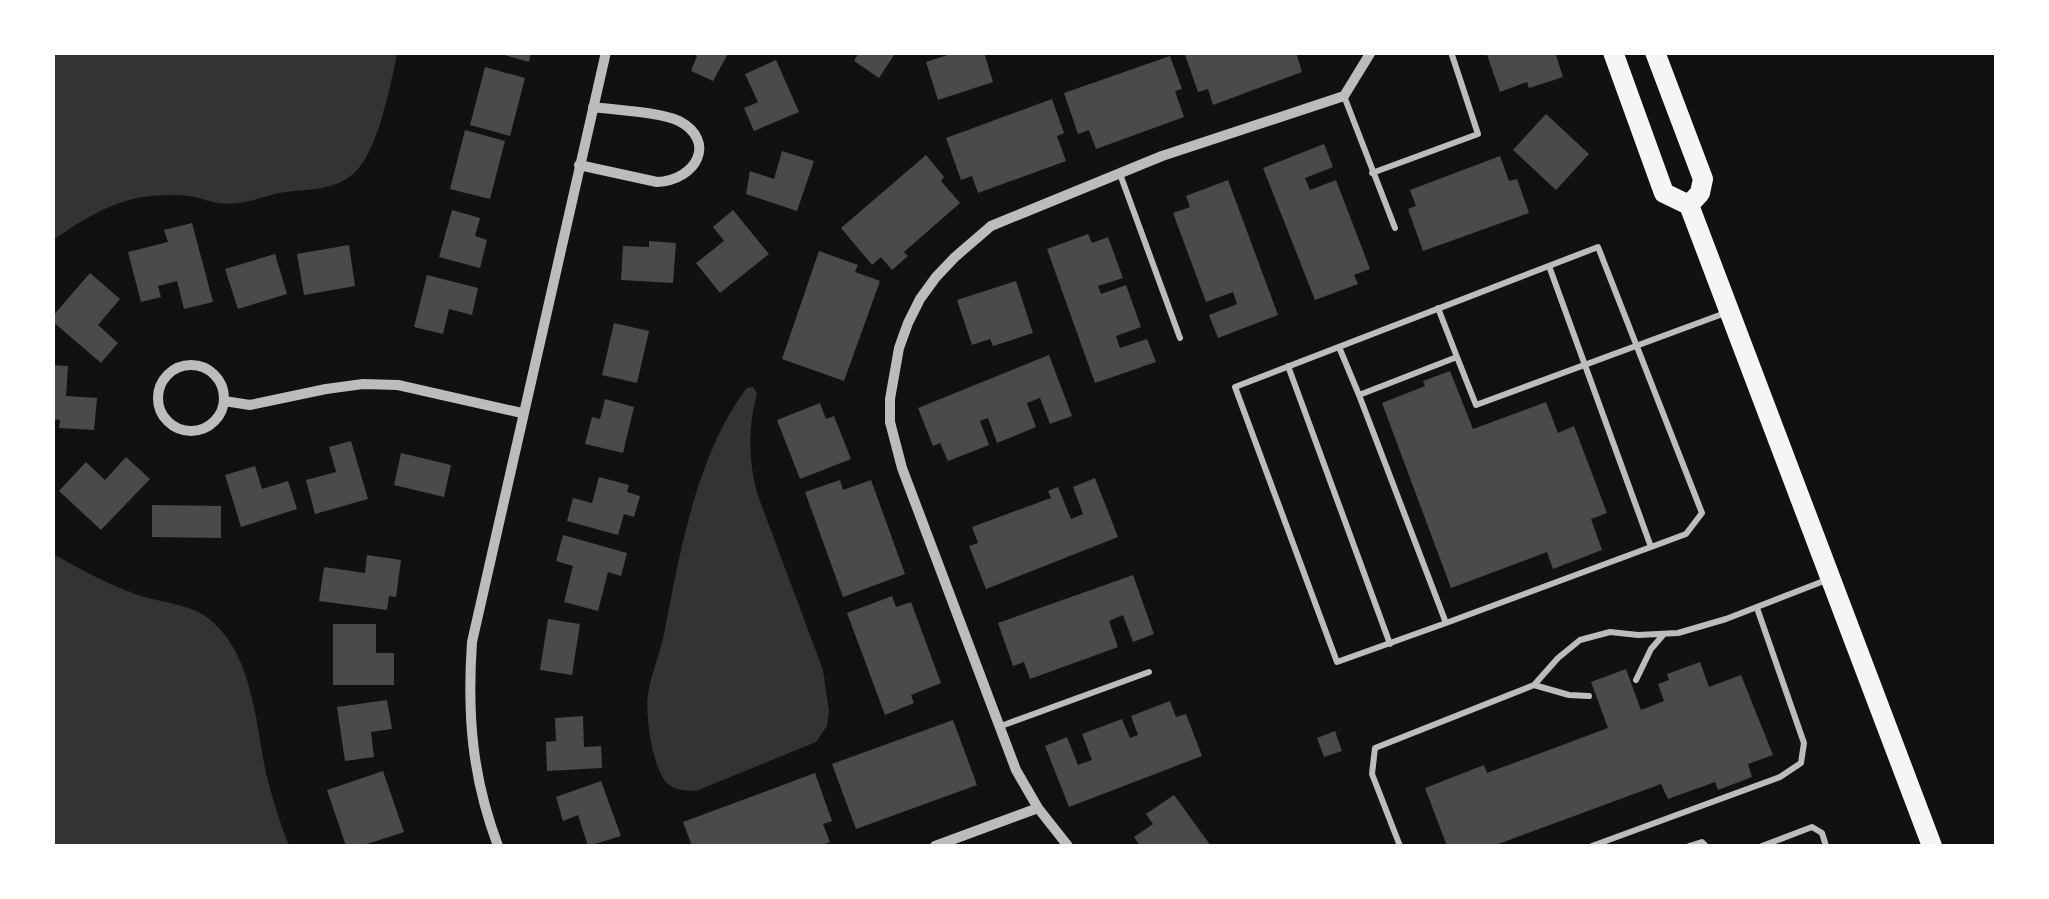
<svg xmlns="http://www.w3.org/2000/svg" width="2049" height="899" viewBox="0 0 2049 899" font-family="'DM Sans',sans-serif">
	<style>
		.water { fill: #333 }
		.building { fill: #4a4a4a }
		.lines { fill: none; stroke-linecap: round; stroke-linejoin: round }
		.service { stroke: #bcbcbc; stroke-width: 6 }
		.minor { stroke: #bcbcbc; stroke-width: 10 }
		.primary { stroke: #f5f5f5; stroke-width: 20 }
	</style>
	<rect width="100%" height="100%" fill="#111"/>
	<!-- water -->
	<path class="water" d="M53,52H397V53C391,84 379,145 358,169C336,193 308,188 279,193C256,198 244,206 219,203C209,202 199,197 189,196C175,194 156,195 143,197C108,203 81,221 53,240Z
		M753,387L757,393C748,427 748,459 757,493L823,670L829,711L827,726L816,742L696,791C685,790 675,791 667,783C652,768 645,714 648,694C651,674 660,654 664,634C679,556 697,452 747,388Z
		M52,553C79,569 106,583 135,594C157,602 190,604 208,618C253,653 255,721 266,773C272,798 280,823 289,846H53Z"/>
	<!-- building -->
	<path class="building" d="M494,52H531L529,62Z
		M691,52H729L713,81L691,71L697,56Z
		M859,52H896L879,78L854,61Z
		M957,52H984L993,82L938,100L926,62Z
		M1184,52H1296L1302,72L1213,105L1208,89L1198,92Z
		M1486,52H1555L1563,77L1529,88L1527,82L1500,92Z
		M1170,56L1182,89L1175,91L1184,117L1096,149L1089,130L1078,134L1064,93Z
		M776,60L799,112L754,131L744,108L758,102L745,74Z
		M485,67L525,78L510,136L470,125Z
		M1052,99L1064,133L1057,136L1066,161L978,193L972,176L961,180L946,138Z
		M1546,114L1589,154L1556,190L1513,150Z
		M465,130L505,141L490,199L450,189Z
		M1324,144L1333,167L1305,178L1310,190L1336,180L1370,269L1354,275L1358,284L1315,300L1263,168Z
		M782,151L814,161L797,211L746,194L750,171L774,179Z
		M926,155L944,177L941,181L960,203L904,252L908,256L892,270L881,257L872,265L841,228Z
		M1500,156L1509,181L1517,179L1529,213L1423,251L1408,209L1416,206L1410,190Z
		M1228,180L1278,315L1218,338L1209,315L1237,304L1233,292L1206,302L1173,213L1190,207L1186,196Z
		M452,210L480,218L475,236L487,240L480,268L439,257Z
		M733,210L769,254L720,293L696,263L724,241L713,227Z
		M192,223L213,302L184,309L177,281L158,286L161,297L141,302L128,252L168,242L164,230Z
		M1088,234L1092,243L1108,237L1123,278L1098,286L1101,294L1126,285L1141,327L1116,336L1120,348L1147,339L1156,362L1095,383L1047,249Z
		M649,241L676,243L673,283L621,280L623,246L649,247Z
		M349,245L355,286L304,295L297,254Z
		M819,251L858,265L855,272L880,281L844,381L782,359Z
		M275,254L287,294L238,309L225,269Z
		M90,273L120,299L98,325L118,343L101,363L52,321V317Z
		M427,275L478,288L472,315L449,309L443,334L414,327Z
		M1016,281L1033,333L993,346L990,339L972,345L957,300Z
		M614,323L649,331L637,383L602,375Z
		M1049,355L1072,416L1050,424L1040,398L1027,403L1036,427L997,443L988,418L980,421L989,445L948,461L940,443L933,446L918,408Z
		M52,365L68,366L66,396L97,398L94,430L59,428L60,420L52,419Z
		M1450,371L1473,429L1546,402L1558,433L1574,426L1607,513L1591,519L1602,550L1553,569L1547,552L1451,588L1382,403L1425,386L1423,381Z
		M605,399L634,407L623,453L585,444L592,417L600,419Z
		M820,403L826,419L834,416L851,459L800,479L777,420Z
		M351,441L368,499L315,514L306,480L336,472L329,447Z
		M401,453L451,465L444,497L394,485Z
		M126,457L150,479L101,530L59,491L86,462L105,480Z
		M255,466L262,489L288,481L297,509L241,527L225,475Z
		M599,477L629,485L627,492L640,496L634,517L624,514L618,535L567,521L573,498L592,503Z
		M1095,478L1118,537L986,589L969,546L978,543L972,527L1051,498L1048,491L1058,487L1071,519L1083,514L1073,487Z
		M840,480L843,490L871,480L905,574L843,597L805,492Z
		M152,505L221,506V538L152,537Z
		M563,535L627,553L621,576L608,572L598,611L564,602L573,566L556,561Z
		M367,555L401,560L396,597L389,596L387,610L319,601L324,567L365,573Z
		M1133,575L1154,634L1133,642L1123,615L1109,621L1118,647L1030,679L1024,662L1013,666L998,623Z
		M892,596L896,607L911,602L941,683L911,695L914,703L885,715L847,613Z
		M548,619L580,624L572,675L540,670Z
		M333,624H376V653H394V685H333Z
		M1700,662L1709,687L1741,675L1773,755L1748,764L1752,777L1718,790L1715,782L1668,799L1661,784L1493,846H1447L1425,788L1484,765L1487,773L1608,728L1591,682L1626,669L1641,710L1664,701L1658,684L1669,680L1667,674Z
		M387,700L392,729L371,732L374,757L345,761L337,707Z
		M1170,701L1176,717L1186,714L1202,756L1069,807L1045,746L1067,737L1078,765L1092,760L1082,734L1122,719L1130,738L1138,735L1131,716Z
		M583,716L584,747L601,746L602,768L547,771L546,742L556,741L555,718Z
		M953,720L977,785L856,829L832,764Z
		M1335,731L1342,751L1324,757L1317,738Z
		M383,771L404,832L361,846H346L327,790Z
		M815,773L832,821L823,824L830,842L819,846H692L683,822Z
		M601,781L621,836L588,846L578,815L563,821L556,797Z
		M1174,795L1211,846H1140L1134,837L1153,824L1146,814Z"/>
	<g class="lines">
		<!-- service -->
		<path class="service" d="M1344,96L1395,228
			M1372,173L1478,134L1451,52
			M1120,174L1180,338
			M1549,266L1651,547
			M1438,308L1457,357
			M1339,347L1359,395
			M1288,366L1390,644
			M1446,623L1686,534L1702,513L1598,247L1235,387L1337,662L1446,623L1359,395L1457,357L1476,405L1728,312
			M1636,680L1651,649L1664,634
			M1534,685L1569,695L1589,696
			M1001,726L1149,672
			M1400,846L1372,774L1375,748L1534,685L1558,658L1580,640L1610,632L1638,635L1678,633L1726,619L1829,579
			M1592,846L1780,777L1801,763L1804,743L1757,608
			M1689,846L1702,842L1706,846
			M1762,846L1812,827L1822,833L1826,846"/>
		<!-- minor -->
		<path class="minor" d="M579,165L657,182C697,180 717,141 679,121C661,112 615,110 593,107
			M158 398a33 33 0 1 1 66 0a33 33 0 1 1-66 0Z
			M224,401L250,405L326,389L363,384L398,385L522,413
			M498,846C472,777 467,715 472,642L606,52
			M935,846L1038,808
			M1068,846L1038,808L1016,770L902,468L890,422V399L899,348L908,323L920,299L936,277L955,257L991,226L1162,156L1344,96L1371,52"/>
		<!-- primary -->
		<path class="primary" d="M1613,52L1664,193L1689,205L1932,846
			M1655,52L1703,179L1700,193L1689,205"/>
	</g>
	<!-- border -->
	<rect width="2049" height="899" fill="none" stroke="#ffffff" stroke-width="110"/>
</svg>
